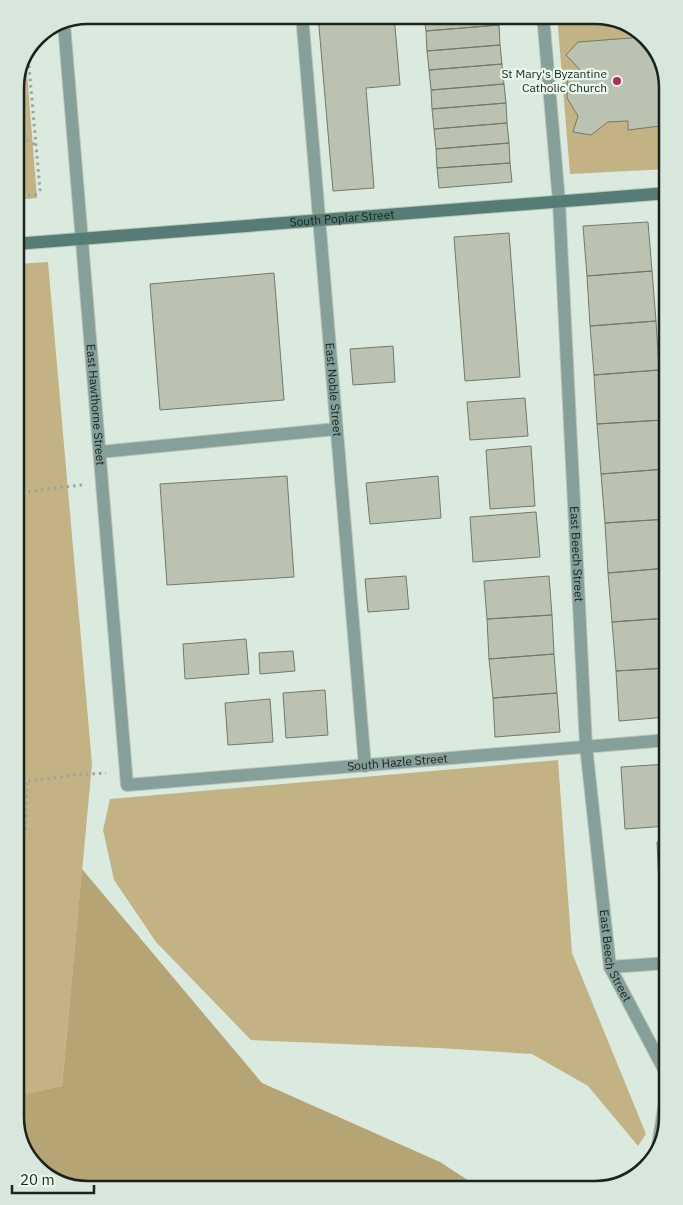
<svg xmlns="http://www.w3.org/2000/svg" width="683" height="1205" viewBox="0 0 683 1205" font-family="'IBM Plex Sans',sans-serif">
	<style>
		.green { fill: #c3b384 }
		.forest { fill: #b5a574 }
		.building { fill: #bcc2b2; stroke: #73786a }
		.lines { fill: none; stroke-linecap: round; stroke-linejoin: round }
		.service-casing { stroke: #b9c6bb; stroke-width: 14 }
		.minor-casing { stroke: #b9c6bb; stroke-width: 14 }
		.secondary-casing { stroke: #b9c6bb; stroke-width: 14 }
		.path { stroke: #9aa69d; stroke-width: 3; stroke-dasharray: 2.5 4; stroke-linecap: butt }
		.service { stroke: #859f9a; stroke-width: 12 }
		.minor { stroke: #859f9a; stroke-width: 12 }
		.secondary { stroke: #557d76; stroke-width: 12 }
		.poi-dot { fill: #b5285f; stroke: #e8f8eb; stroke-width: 2 }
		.labels { text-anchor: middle; stroke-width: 4.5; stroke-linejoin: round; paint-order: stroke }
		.poi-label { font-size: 12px; fill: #1c221e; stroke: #e8f8eb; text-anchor: end }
		.street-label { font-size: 12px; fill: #1c221e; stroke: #e8f8eb }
		.rim { fill: none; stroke: #1c221e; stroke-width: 2.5 }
	</style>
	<rect width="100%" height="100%" fill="#dbeade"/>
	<!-- green -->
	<path class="green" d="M557,15H601L636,27L661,56L668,87V169L570,174Z
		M26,60L37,198L15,200V83Z
		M48,262L92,764L62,1086L15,1096V264Z
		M558,760L572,953L646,1134L638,1146L588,1086L532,1054L438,1048L251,1040L156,942L114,880L103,830L110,799Z"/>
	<!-- forest -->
	<path class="forest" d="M82,869L262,1083L440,1162L483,1190H83L47,1178L22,1149L15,1118V1096L62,1086Z"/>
	<!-- building -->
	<path class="building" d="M318,15H394L400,85L366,88L374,188L333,191Z
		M424,15H498L499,25L426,31Z
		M499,25L500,45L427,51L426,31Z
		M644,37L661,56L668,87V125L628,130V121L608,122L591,135L573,132L578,116L567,98L568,76L581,71L566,55L578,42Z
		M500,45L502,64L429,70L427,51Z
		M502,64L504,84L431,90L429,70Z
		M504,84L506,103L432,109L431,90Z
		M506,103L507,123L434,129L432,109Z
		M507,123L509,143L436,149L434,129Z
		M509,143L510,163L437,168L436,149Z
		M510,163L512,182L439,188L437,168Z
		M648,222L652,271L587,276L583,226Z
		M509,233L520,377L465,381L454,237Z
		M652,271L656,321L590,326L587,276Z
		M274,273L284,400L160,410L150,284Z
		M656,321L659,370L594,375L590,326Z
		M393,346L395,382L353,385L350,349Z
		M659,370L663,420L597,424L594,375Z
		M525,398L528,436L470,440L467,402Z
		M663,420L666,469L601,474L597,424Z
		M531,446L535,506L490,509L486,450Z
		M666,469L668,519L605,523L601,474Z
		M287,476L294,577L167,585L160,484Z
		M438,476L441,518L370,524L366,483Z
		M536,512L540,557L473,562L470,517Z
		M668,519V568L608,573L605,523Z
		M668,568V618L612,622L608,573Z
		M406,576L409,609L368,612L365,579Z
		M549,576L552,615L487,619L484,581Z
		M552,615L554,654L489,659L487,619Z
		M668,618V668L616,671L612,622Z
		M246,639L249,674L185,679L183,644Z
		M293,651L295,671L260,674L259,653Z
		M554,654L557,693L493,698L489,659Z
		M668,668V717L619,721L616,671Z
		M325,690L328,735L286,738L283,693Z
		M557,693L560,732L495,737L493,698Z
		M270,699L273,742L228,745L225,703Z
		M668,764V826L625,829L621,767Z
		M657,842H668V929H661Z"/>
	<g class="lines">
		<defs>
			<path id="service" d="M100,452L336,429"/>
			<g id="minor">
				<path id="s1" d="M302,15L365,766"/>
				<path id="s2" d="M543,15L559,202L586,746L610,967L668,1077"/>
				<path id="s3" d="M64,24L127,785L668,740"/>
				<path d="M610,967L668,963"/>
				<path d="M656,1158L668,1083"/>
			</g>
			<g id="secondary">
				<path id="s4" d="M15,244L668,193"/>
			</g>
		</defs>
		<!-- service casing -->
		<use href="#service" class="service-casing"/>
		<!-- minor casing -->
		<use href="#minor" class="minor-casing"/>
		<!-- secondary casing -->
		<use href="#secondary" class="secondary-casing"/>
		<!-- path -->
		<path class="path" d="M18,76L30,75
			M15,134L36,145
			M15,196L35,195L40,190L28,55
			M15,493L82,485
			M15,783L74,775L106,773
			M15,861L26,829L27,783"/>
		<!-- service -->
		<use href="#service" class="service"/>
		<!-- minor -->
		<use href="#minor" class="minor"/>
		<!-- secondary -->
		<use href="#secondary" class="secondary"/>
	</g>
	<!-- markers -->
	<circle class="poi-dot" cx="617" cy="81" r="5"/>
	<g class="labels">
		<!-- poi labels -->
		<g class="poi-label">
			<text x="607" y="78">St Mary's Byzantine<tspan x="607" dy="14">Catholic Church</tspan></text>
		</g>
		<!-- street labels -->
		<g class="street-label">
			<text dy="4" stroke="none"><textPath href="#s4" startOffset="328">South Poplar Street</textPath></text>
			<text dy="4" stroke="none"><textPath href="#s1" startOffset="376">East Noble Street</textPath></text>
			<text dy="4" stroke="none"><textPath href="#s3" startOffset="382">East Hawthorne Street</textPath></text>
			<text dy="4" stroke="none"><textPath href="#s2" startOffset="540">East Beech Street</textPath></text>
			<text dy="4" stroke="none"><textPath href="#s3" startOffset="1035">South Hazle Street</textPath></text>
			<text dy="4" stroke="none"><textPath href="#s2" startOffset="945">East Beech Street</textPath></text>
		</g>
	</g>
	<!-- crop -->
	<path d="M0 0H683V1205H0ZM88 24H595A64 64 0 0 1 659 88V1117A64 64 0 0 1 595 1181H88A64 64 0 0 1 24 1117V88A64 64 0 0 1 88 24Z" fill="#d8e7db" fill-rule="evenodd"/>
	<path class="rim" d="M88 24H595A64 64 0 0 1 659 88V1117A64 64 0 0 1 595 1181H88A64 64 0 0 1 24 1117V88A64 64 0 0 1 88 24Z"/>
	<!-- scale -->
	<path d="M12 1185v8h82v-8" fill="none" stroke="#1c221e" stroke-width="2.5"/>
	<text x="20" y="1185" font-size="15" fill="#1c221e" stroke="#e8f8eb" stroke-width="4" paint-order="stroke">20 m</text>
</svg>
